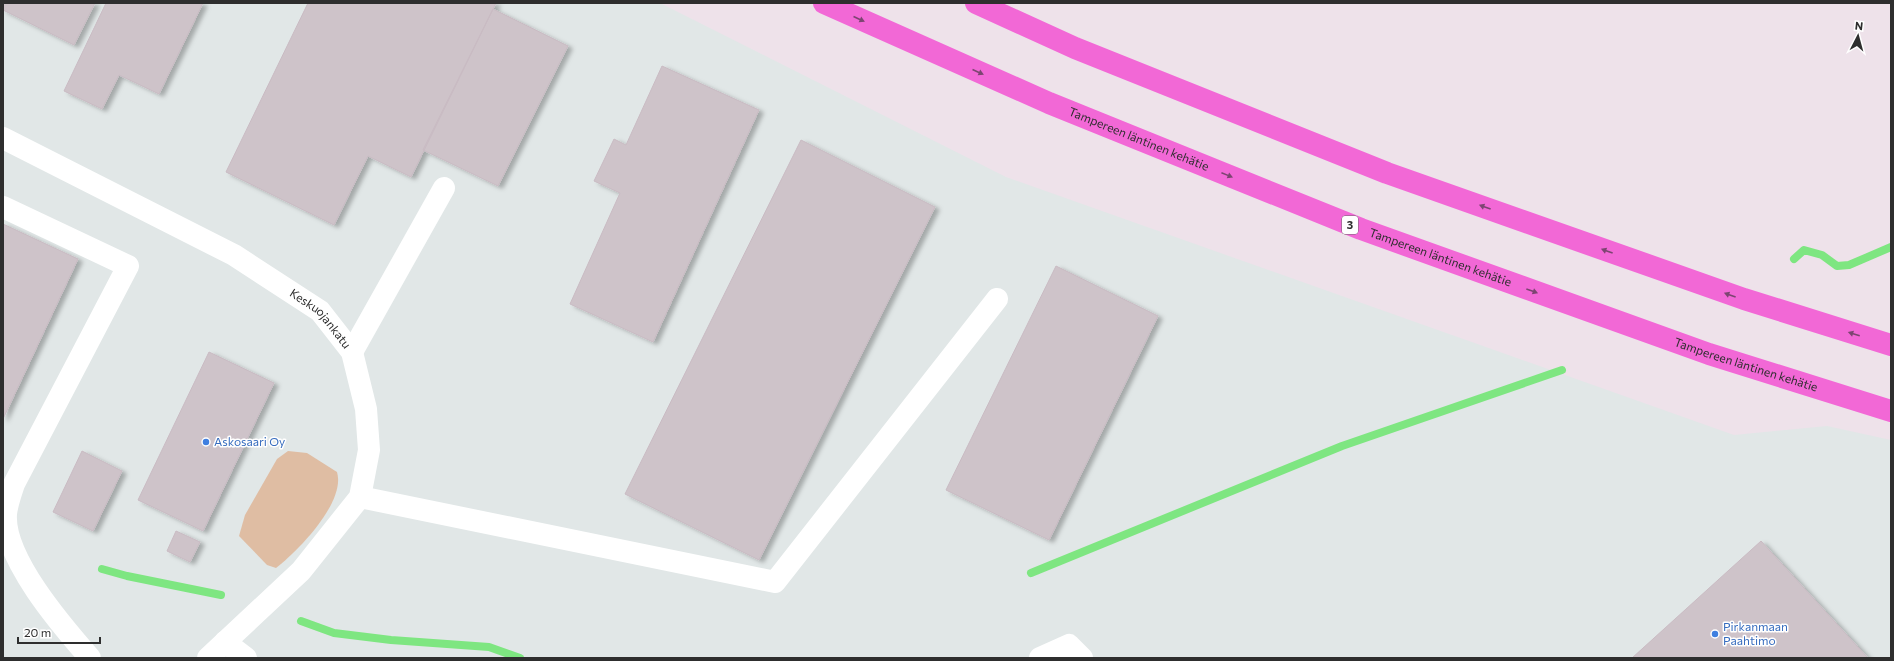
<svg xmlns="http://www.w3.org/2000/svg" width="1894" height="661" viewBox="0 0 1894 661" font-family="Commissioner,sans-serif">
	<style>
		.industrial { fill: #e1e7e7 }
		.green { fill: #dfbda3 }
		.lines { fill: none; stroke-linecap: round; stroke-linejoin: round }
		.stream { stroke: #7ee681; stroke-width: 8 }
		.building { fill: #cec3c9; stroke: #c9bbc3; filter: url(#shadow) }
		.minor { stroke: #fff; stroke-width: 22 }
		.highway { stroke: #f268d6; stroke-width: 22 }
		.oneway { fill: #7c4571 }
		.shop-dot { fill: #3f7fe0; stroke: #fff; stroke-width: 1.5 }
		.labels { text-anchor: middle; stroke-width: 3; stroke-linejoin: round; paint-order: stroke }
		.shield { fill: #fff; stroke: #6d6d6d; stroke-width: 1 }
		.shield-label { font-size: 11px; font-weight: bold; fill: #2e2e2e }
		.street-label { font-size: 12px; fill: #2e2e2e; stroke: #fff }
		.shop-label { font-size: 12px; fill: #366cbe; stroke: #fff; text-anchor: start }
	</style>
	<defs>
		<filter id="shadow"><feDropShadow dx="4.5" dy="2.5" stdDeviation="2" flood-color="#0004"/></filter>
	</defs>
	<rect width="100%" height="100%" fill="#eee2ea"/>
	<!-- industrial -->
	<path class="industrial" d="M3,3H660L1006,177L1734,435L1827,426L1891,440V658H3Z"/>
	<!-- green -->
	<path class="green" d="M288,451L307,453L337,472C346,502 298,551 276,568L267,565L239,536L245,515L277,459Z"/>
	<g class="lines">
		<!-- stream -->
		<path class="stream" d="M1794,259L1804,250L1822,255L1837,266L1849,265L1891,247
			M102,569L127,576L221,595
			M1031,573L1342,446L1562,370
			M301,621L334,633L391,640L489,647L520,658"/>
	</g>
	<!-- building -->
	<path class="building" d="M3,3H95L74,45L3,10Z
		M106,3H203L159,94L119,75L102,109L64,91Z
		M308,3H496L411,177L368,156L334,225L226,172Z
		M493,9L568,46L498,186L423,150Z
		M662,66L759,110L653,342L570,304L620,193L594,181L614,139L626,145Z
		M801,140L935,207L759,560L625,494Z
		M3,224L78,259L3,419Z
		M1056,266L1158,316L1049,540L946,490Z
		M209,352L274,383L203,531L138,500Z
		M82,451L122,471L93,531L53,512Z
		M176,531L200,542L190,562L167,551Z
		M1761,541L1868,658H1632Z"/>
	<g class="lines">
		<!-- minor -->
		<g class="minor">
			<path id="s1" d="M3,138L234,255L320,311L352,352L366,409L369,450L360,497L301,571L208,658"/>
			<path d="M3,207L128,266L14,484C11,493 7,504 6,514C3,558 62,626 90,658"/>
			<path d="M352,352L444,188"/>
			<path d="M360,497L775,582L997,299"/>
			<path d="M225,642L246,658"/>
			<path d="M1040,658L1069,645L1082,658"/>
		</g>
		<!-- highway -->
		<g class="highway">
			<path id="s2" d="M824,3L1049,103L1361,229L1709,354L1891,411"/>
			<path d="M976,3L1075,48L1387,173L1744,299L1891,345"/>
		</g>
	</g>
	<!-- one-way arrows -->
	<defs><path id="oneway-solid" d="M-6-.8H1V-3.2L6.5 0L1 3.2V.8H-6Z"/></defs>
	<g class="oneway">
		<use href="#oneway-solid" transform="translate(859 19) rotate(24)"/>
		<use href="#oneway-solid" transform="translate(978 72) rotate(24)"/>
		<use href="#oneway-solid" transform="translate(1227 175) rotate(22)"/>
		<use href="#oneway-solid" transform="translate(1485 207) rotate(-160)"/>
		<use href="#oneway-solid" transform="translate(1607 251) rotate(-160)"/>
		<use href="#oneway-solid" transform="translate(1532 291) rotate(20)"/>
		<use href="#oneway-solid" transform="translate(1730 295) rotate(-160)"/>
		<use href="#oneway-solid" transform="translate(1854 334) rotate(-163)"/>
	</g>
	<!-- markers -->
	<g class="shop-dot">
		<circle cx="206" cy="442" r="4"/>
		<circle cx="1715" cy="634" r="4"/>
	</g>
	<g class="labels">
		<!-- shield labels -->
		<rect class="shield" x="1342" y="216" width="16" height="18" rx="3"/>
		<g class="shield-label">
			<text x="1350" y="229">3</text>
		</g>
		<!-- street labels -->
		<g class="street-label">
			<text dy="4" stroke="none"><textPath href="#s2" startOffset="343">Tampereen läntinen kehätie</textPath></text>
			<text dy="4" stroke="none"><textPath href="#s2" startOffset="667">Tampereen läntinen kehätie</textPath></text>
			<text dy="4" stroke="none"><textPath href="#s1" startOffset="367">Keskuojankatu</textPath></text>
			<text dy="4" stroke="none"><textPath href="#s2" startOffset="991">Tampereen läntinen kehätie</textPath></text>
		</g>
		<!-- shop labels -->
		<g class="shop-label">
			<text x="214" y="446">Askosaari Oy</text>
			<text x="1723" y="631">Pirkanmaan<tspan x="1723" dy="14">Paahtimo</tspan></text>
		</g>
	</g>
	<!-- border -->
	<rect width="1894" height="661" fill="none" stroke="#2e2e2e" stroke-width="8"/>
	<!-- north arrow -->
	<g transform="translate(1858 36) rotate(6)" stroke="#ffffff" stroke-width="3" paint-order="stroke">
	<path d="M0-3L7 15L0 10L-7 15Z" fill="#2e2e2e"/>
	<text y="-6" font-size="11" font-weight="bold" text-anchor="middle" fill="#2e2e2e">N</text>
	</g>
	<!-- scale -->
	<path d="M18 637v6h82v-6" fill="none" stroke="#2e2e2e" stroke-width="2"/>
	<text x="24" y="637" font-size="12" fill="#2e2e2e" stroke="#ffffff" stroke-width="3" paint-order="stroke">20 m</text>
</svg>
